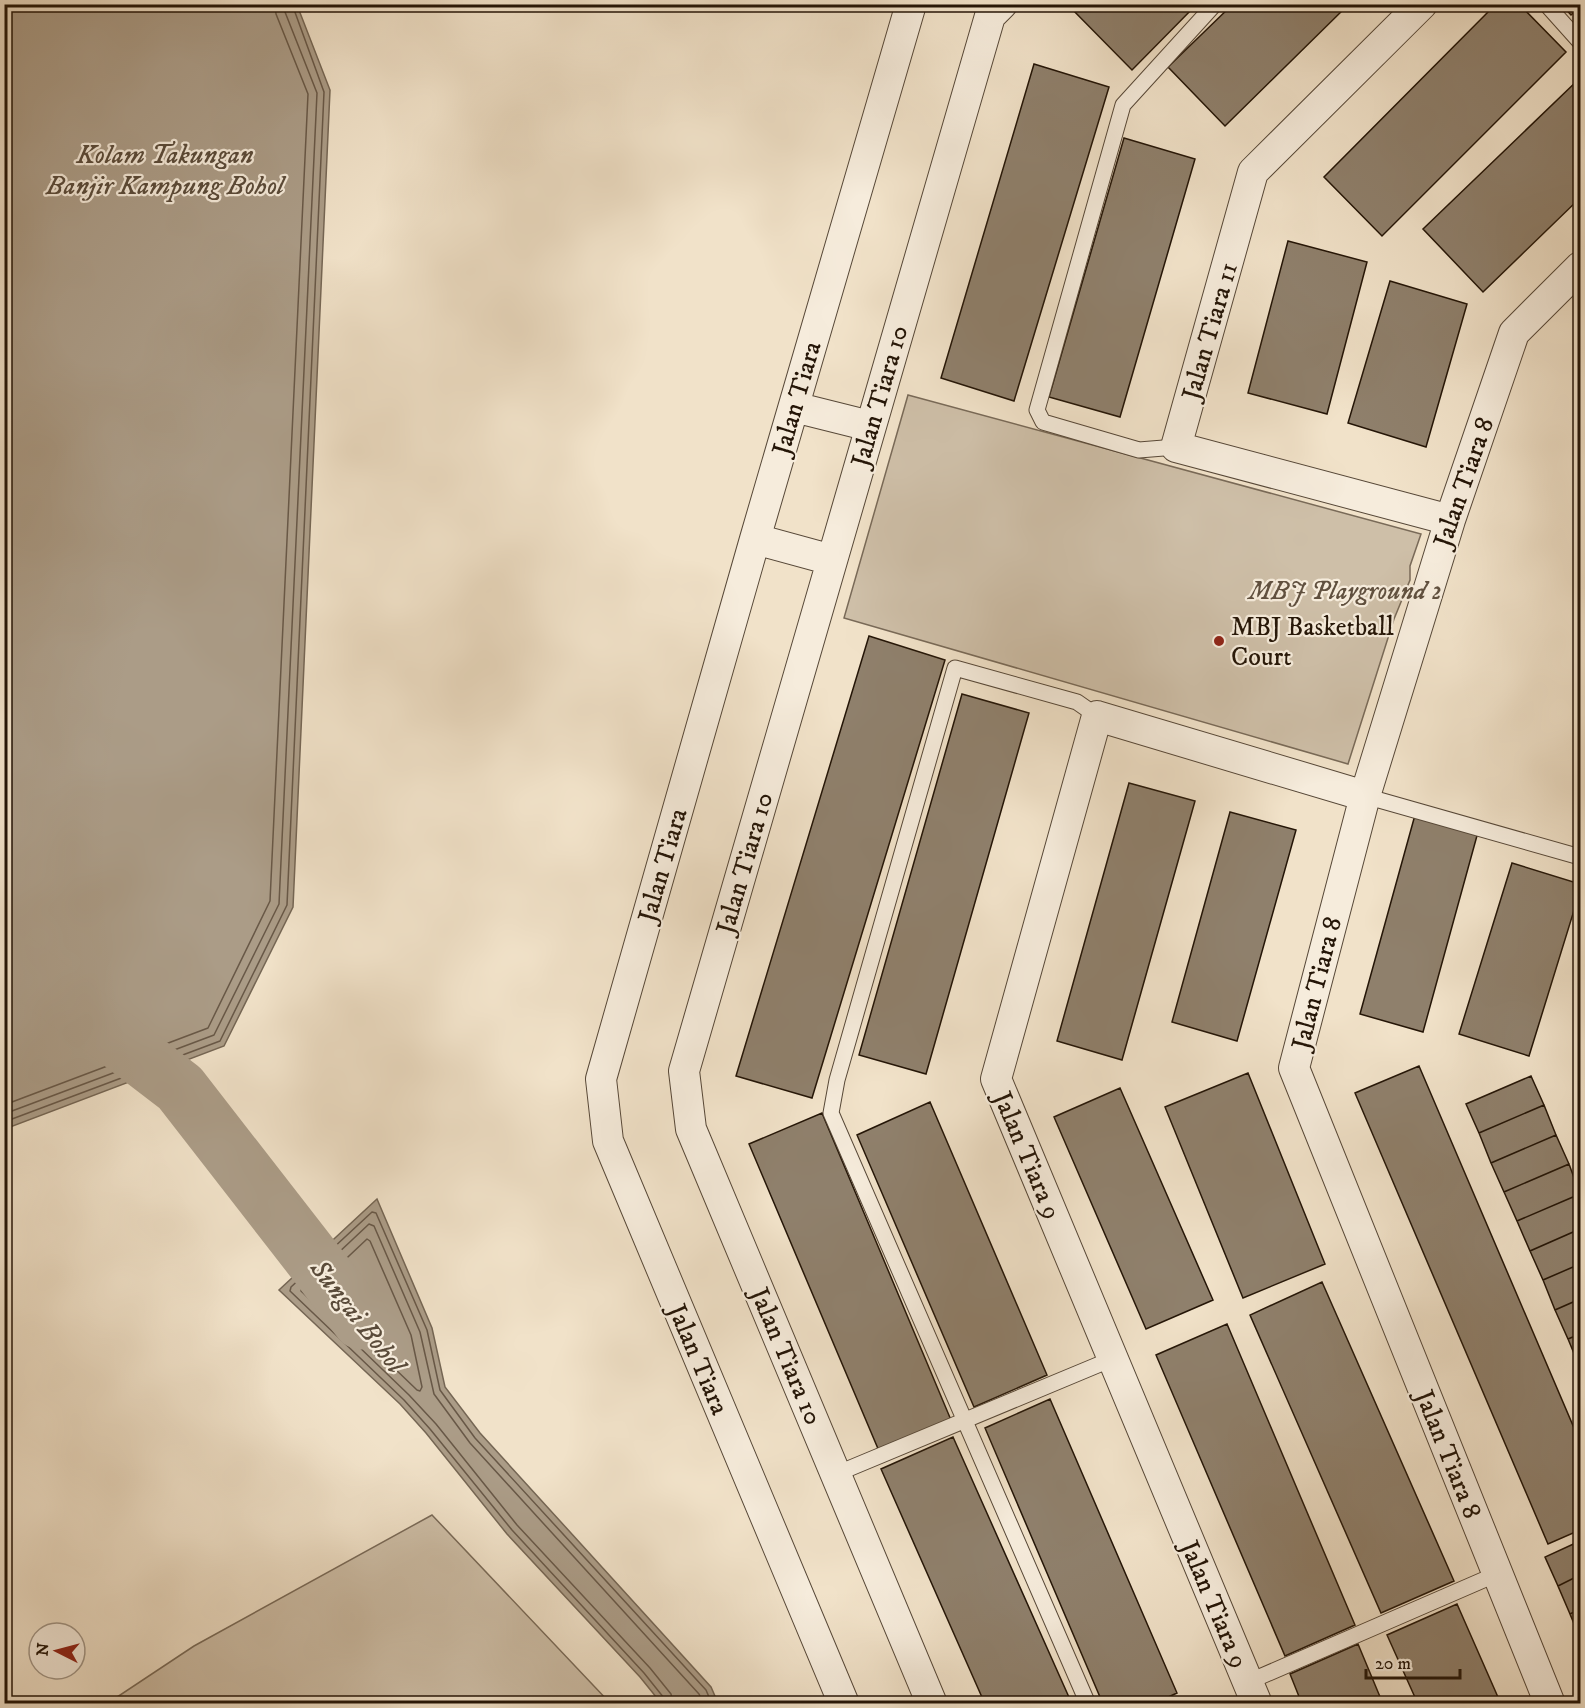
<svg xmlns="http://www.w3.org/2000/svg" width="1585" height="1708" viewBox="0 0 1585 1708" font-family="'IM FELL DW Pica',serif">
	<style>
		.green { fill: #cebfa8; stroke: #796a58; stroke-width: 1.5 }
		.water { fill: #ab9c87; stroke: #756654; stroke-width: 1.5 }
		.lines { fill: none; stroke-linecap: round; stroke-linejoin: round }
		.shore { stroke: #685847; stroke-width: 1.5 }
		.river { stroke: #ab9c87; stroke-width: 57 }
		.building { fill: #8f806c; stroke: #241507; stroke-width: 1.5 }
		.lane-casing { stroke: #574838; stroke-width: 17 }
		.street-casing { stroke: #574838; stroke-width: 32 }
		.lane { stroke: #f6ecdc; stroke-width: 15 }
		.street { stroke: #f6ecdc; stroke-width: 30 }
		.poi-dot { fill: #8f2418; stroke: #f6ecdc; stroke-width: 2 }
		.labels { text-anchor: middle; stroke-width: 4.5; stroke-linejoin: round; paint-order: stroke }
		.street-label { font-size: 26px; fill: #241507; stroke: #f6ecdc }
		.park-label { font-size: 26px; font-style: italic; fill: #60503f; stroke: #f6ecdc }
		.poi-label { font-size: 26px; fill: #241507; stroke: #f6ecdc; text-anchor: start }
		.water-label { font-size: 27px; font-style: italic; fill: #5a4b3a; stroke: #f6ecdc }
	</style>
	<rect width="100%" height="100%" fill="#f1e2c9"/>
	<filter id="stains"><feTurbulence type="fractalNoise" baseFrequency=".00333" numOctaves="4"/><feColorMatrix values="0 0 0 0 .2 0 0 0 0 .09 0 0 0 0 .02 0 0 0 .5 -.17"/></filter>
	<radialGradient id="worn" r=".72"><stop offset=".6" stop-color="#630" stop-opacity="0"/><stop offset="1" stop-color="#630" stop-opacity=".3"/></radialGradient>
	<!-- green -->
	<path class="green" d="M908,395L1421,534L1410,566V580L1394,619L1348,764L844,618Z
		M432,1515L610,1703H108L194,1646Z"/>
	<!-- water -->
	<path class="water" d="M5,4L297,5L330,90L293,907L224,1046L5,1129Z
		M377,1199L432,1328L445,1387L480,1433L711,1687L718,1703H661L640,1677L507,1534L426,1433L400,1404L279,1290Z"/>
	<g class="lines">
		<!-- shore -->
		<path class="shore" d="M4,1105L208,1028L270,901L308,94L276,14L275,4
			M4,1114L214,1035L279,904L317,93L285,12L284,4
			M4,1122L220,1041L287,905L324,92L292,4
			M367,1239L370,1241L411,1335L422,1387L420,1391L417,1390L314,1291L315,1288Z
			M665,1704L664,1698L644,1673L512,1530L430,1429L404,1400L290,1291L291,1287L372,1212L376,1213L427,1330L440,1390L475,1438L706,1690L712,1704
			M673,1704L671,1694L650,1668L517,1525L436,1424L409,1395L301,1291L302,1287L369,1224L374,1226L420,1332L434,1394L470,1443L699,1694L704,1704"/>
		<!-- river -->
		<path class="river" d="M4,953L180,1088L361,1321"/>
	</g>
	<!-- building -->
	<path class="building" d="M1067,4H1197L1132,70Z
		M1233,4H1349L1225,126L1168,67Z
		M1496,4H1519L1566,52L1382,236L1324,177Z
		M1561,4H1580V7L1571,15Z
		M1034,64L1109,87L1014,401L941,378Z
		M1580,78V198L1483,292L1423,229Z
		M1124,138L1195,159L1120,417L1049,397Z
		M1288,241L1367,262L1327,414L1248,393Z
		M1390,281L1467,304L1426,447L1348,423Z
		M869,636L945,660L812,1098L736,1076Z
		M962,694L1029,713L926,1074L859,1055Z
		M1129,783L1195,801L1122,1060L1057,1041Z
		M1230,812L1296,830L1237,1041L1172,1022Z
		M1415,815L1478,832L1423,1032L1360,1014Z
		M1512,863L1580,884V891L1529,1056L1459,1034Z
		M1419,1066L1580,1442V1530L1548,1544L1355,1093Z
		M1248,1073L1325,1264L1243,1298L1165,1107Z
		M1531,1076L1544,1105L1479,1133L1466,1104Z
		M1120,1088L1213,1300L1146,1329L1054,1117Z
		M930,1102L1047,1375L974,1407L857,1135Z
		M1544,1105L1556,1135L1491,1163L1479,1133Z
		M822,1113L951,1420L879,1451L749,1144Z
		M1556,1135L1569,1164L1504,1192L1491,1163Z
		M1569,1164L1580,1194L1517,1221L1504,1192Z
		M1580,1194V1229L1530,1251L1517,1221Z
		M1580,1229V1264L1543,1280L1530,1251Z
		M1580,1264V1299L1555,1310L1543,1280Z
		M1322,1282L1454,1581L1381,1613L1250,1315Z
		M1580,1299V1334L1568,1339L1555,1310Z
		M1227,1324L1355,1625L1285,1656L1156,1355Z
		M1580,1334V1368L1568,1339Z
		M1050,1399L1177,1693L1153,1704H1103L985,1428Z
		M953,1437L1072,1704H985L881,1469Z
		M1580,1541V1575L1558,1586L1545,1557Z
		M1580,1575V1609L1570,1614L1558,1586Z
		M1457,1604L1501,1704H1418L1387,1635Z
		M1580,1609V1638L1570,1614Z
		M1358,1644L1383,1704H1302L1290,1674Z"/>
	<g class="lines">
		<defs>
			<path id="lane" d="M1546,4L1580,42
				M1176,447L1139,450L1043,422L1037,410L1123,105L1215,4
				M1365,796L1580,857
				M836,1474L1112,1359
				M1248,1682L1497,1574
				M1088,1704L831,1113L837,1080L955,668L1077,702L1097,716"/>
			<path id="street" d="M1422,4L1253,172L1176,447L1450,520
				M794,407L870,426
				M755,539L832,560
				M844,1704L608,1141L601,1079L755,539L911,4
				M932,1704L691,1129L684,1071L990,16L1002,4
				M1257,1704L996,1079L1097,716L1365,796
				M1550,1704L1294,1068L1365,796L1450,520L1514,333L1580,267"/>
		</defs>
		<!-- lane casing -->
		<use href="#lane" class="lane-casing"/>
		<!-- street casing -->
		<use href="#street" class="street-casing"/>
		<!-- lane -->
		<use href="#lane" class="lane"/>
		<!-- street -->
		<use href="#street" class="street"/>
	</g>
	<!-- markers -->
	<circle class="poi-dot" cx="1219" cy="641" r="6"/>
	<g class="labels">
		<!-- street labels -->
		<g class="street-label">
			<text transform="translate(1209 331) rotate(-74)" y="9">Jalan Tiara 11</text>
			<text transform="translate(879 396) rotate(-74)" y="9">Jalan Tiara 10</text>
			<text transform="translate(796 398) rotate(-74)" y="9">Jalan Tiara</text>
			<text transform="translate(1463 482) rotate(-71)" y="9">Jalan Tiara 8</text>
			<text transform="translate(744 863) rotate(-74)" y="9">Jalan Tiara 10</text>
			<text transform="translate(662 865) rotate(-74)" y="9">Jalan Tiara</text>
			<text transform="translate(1316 983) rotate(-76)" y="9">Jalan Tiara 8</text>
			<text transform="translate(1028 1155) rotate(67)" y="9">Jalan Tiara 9</text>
			<text transform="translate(787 1356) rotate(67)" y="9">Jalan Tiara 10</text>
			<text transform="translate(699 1359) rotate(67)" y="9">Jalan Tiara</text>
			<text transform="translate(1449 1454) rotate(68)" y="9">Jalan Tiara 8</text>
			<text transform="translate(1215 1604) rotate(67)" y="9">Jalan Tiara 9</text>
		</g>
		<!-- park labels -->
		<g class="park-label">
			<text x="1345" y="599">MBJ Playground 2</text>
		</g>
		<!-- poi labels -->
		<g class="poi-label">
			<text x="1231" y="635">MBJ Basketball<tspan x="1231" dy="30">Court</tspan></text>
		</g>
		<!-- water labels -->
		<g class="water-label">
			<text x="165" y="163">Kolam Takungan<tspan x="165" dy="31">Banjir Kampung Bohol</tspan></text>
			<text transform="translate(358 1316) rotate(52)" y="9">Sungai Bohol</text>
		</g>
	</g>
	<!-- margin -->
	<rect width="1585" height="1708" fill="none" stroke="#f1e2c9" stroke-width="24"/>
	<rect x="6" y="6" width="1573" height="1696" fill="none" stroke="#241507" stroke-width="3"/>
	<rect x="12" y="12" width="1561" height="1684" fill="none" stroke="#241507" stroke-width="1.5"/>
	<!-- north arrow -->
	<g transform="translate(57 1651) rotate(276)"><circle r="28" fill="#f6ecdc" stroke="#a29687" stroke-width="1.5"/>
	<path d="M0-4.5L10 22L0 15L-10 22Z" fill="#8f2418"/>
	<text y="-9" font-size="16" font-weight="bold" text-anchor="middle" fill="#241507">N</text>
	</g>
	<!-- scale -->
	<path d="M1366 1669v9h94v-9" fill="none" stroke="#241507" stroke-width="3"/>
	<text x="1375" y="1669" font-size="18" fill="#241507" stroke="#f6ecdc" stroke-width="4.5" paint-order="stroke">20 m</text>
	<rect width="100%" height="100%" filter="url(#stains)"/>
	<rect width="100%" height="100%" fill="url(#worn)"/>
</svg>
